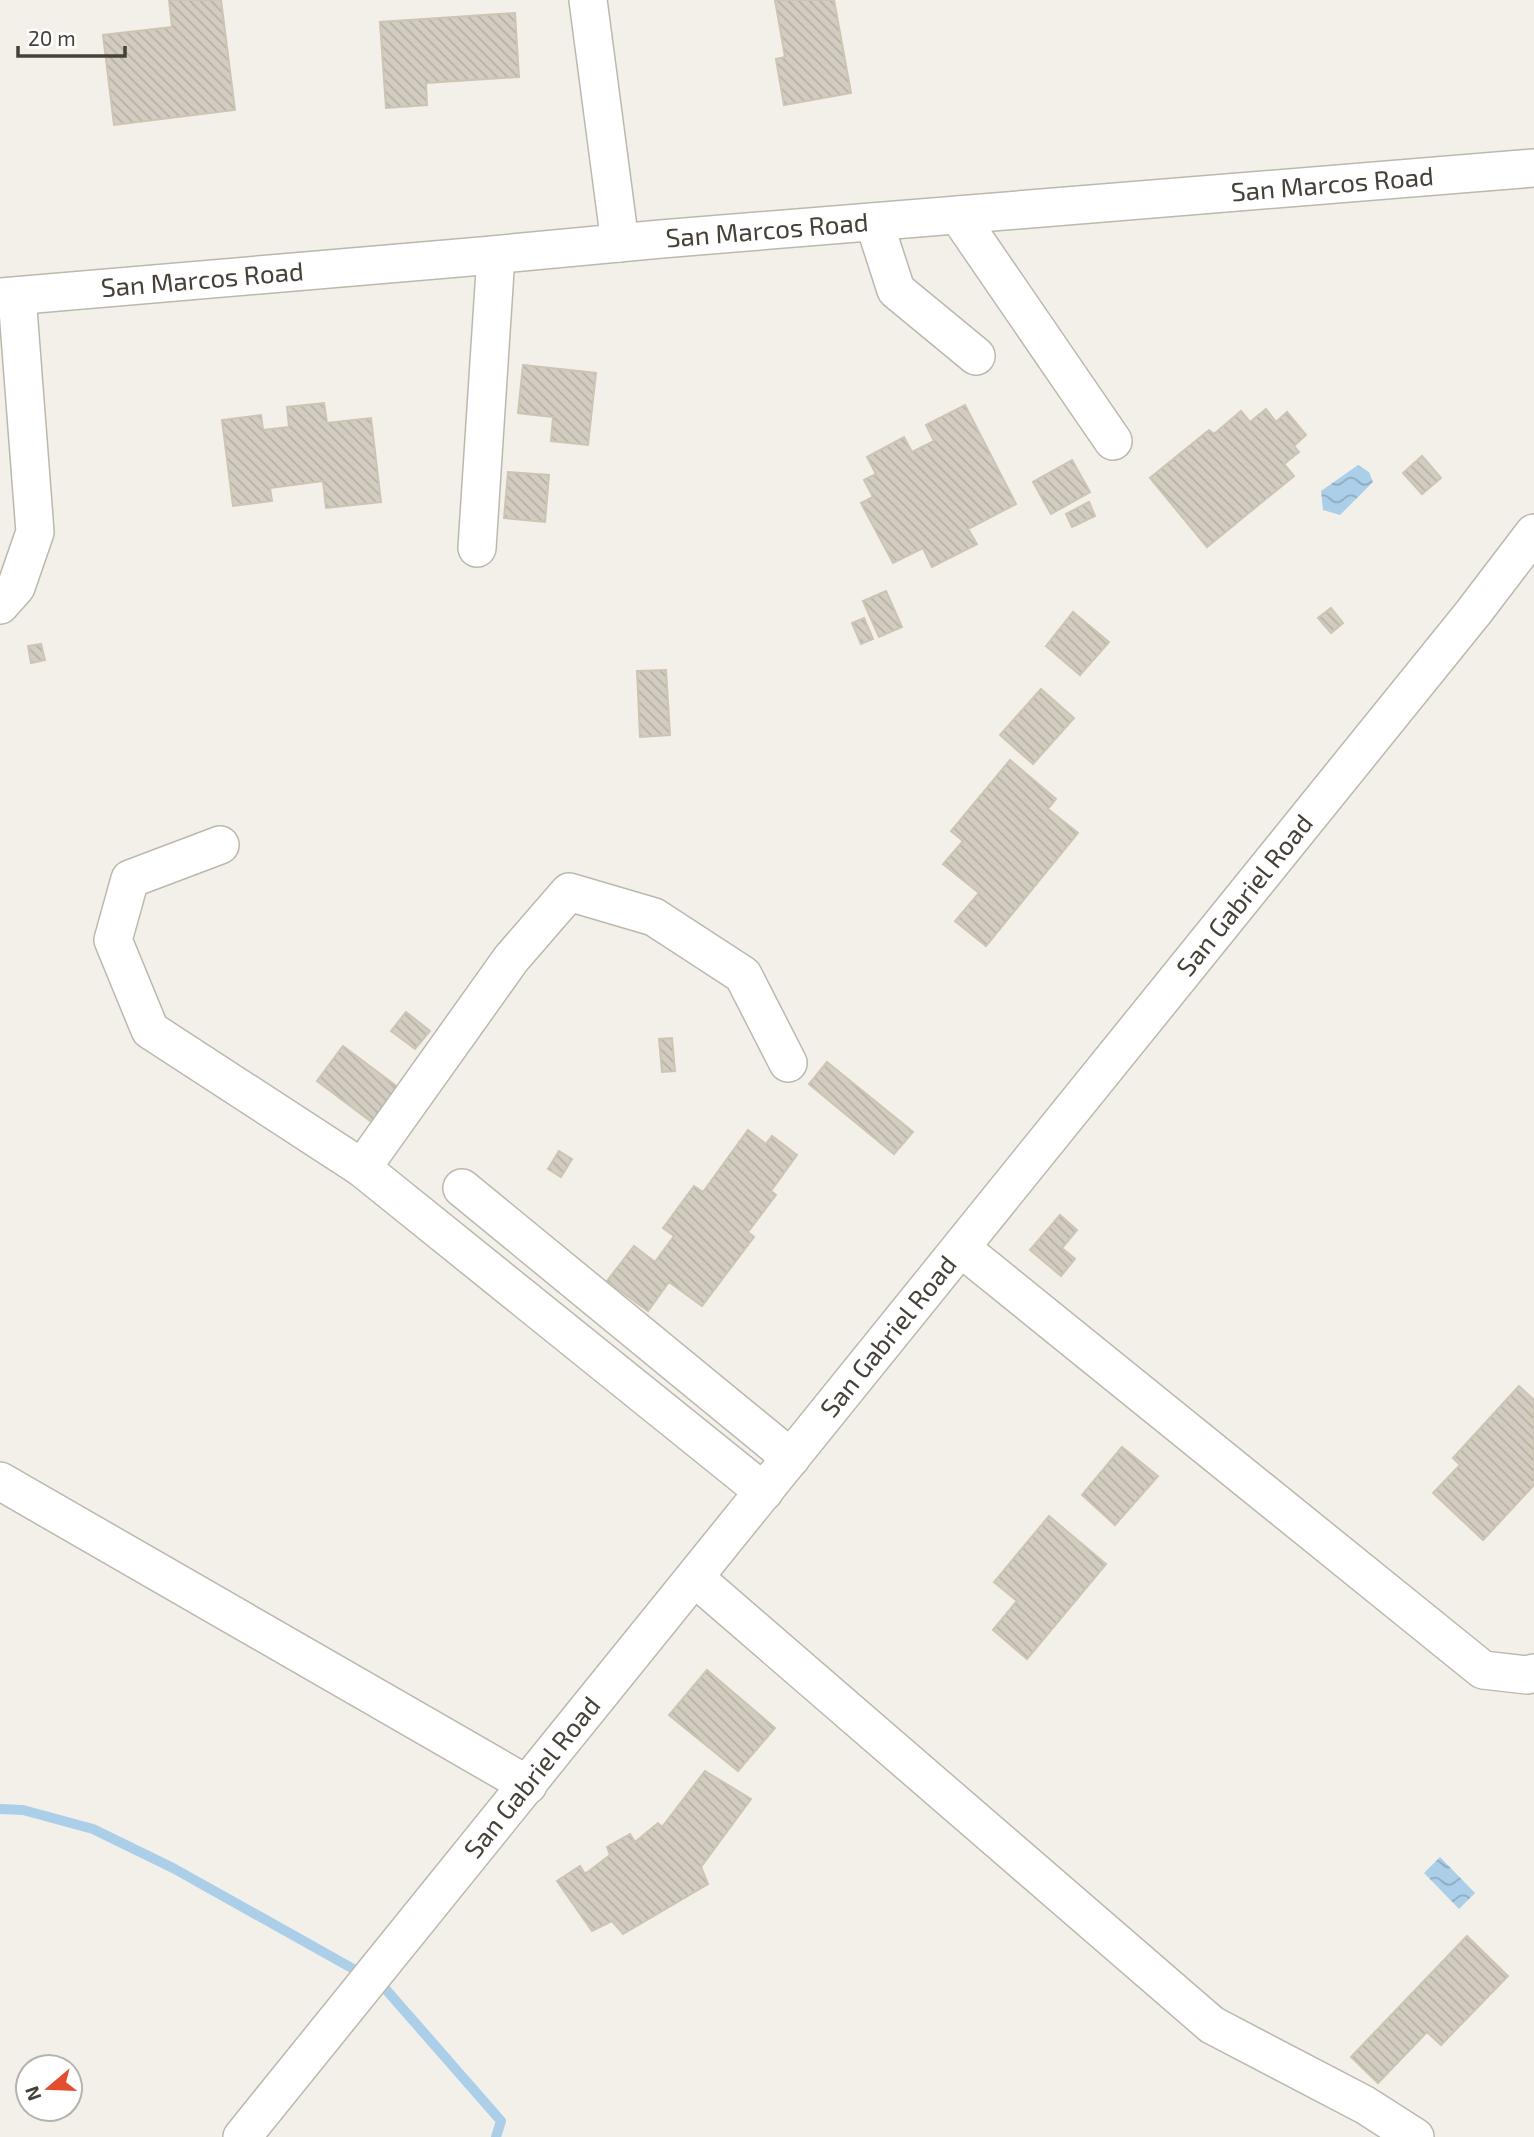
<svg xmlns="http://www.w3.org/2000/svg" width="1534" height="2137" viewBox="0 0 1534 2137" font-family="'Exo 2',sans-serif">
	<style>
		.water { fill: url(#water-waves) }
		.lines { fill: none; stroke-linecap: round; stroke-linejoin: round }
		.stream { stroke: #accfe9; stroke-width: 10 }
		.building { fill: url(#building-back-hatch); stroke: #cdc4b4; stroke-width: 2 }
		.minor-casing { stroke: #bdb8ad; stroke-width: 40 }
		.minor { stroke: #fff; stroke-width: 37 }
		.labels { text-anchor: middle; stroke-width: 5; stroke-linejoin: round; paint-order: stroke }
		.street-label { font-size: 26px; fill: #464138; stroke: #fff }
	</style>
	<defs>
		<pattern id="water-waves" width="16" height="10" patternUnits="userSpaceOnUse" patternTransform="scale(1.75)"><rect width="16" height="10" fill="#accfe9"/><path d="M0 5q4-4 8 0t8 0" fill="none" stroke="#8eaabe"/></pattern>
		<pattern id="building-back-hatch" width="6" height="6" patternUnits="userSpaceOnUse" patternTransform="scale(1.75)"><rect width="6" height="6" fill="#d3ccc0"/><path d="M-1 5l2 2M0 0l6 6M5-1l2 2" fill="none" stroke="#b6b0a6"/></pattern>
	</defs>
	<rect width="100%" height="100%" fill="#f3f0e9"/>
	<!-- water -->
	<path class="water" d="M1358,465L1369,472L1373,482L1340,515L1323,510L1321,491Z
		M1440,1857L1475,1893L1459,1909L1424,1873Z"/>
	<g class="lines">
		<!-- stream -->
		<path class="stream" d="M0,1809L23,1810L93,1829L173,1868L382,1985L501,2121L496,2137"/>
	</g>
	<!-- building -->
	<path class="building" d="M169,0H221L235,110L114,125L103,35L172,27Z
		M775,0H834L851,93L784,105L776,59L785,57Z
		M515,13L519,77L426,83L427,105L386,108L380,22Z
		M523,365L596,373L588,445L551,441L553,417L518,413Z
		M324,403L327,423L371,418L381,502L326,508L323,481L270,488L272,501L233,506L222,420L261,415L263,430L289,427L287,407Z
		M965,405L1016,504L968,529L977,544L932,567L923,548L893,563L861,503L873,497L864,480L876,474L867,457L904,437L912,452L934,441L926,425Z
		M1266,409L1276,422L1287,412L1306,435L1294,446L1299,452L1284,464L1294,476L1207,547L1150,478L1209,430L1214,434L1241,411L1250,422Z
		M1422,456L1441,478L1422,494L1403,473Z
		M1072,460L1090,492L1051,514L1033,482Z
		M508,472L549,475L545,522L504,518Z
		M1089,502L1095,516L1072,527L1066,514Z
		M886,591L902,627L879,637L863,601Z
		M1331,608L1343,623L1331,633L1318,618Z
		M1073,612L1109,642L1080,675L1046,646Z
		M864,618L873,639L861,644L852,623Z
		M41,644L45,660L31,663L28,646Z
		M666,670L670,735L640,737L637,671Z
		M1041,689L1074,718L1033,764L1000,735Z
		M1010,760L1056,799L1048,809L1078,833L986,946L955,921L979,893L943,864L963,841L951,831Z
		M406,1012L430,1031L415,1049L391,1031Z
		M672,1038L675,1071L662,1072L659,1039Z
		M343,1046L403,1091L377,1126L317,1081Z
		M827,1062L913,1132L894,1154L809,1084Z
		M748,1130L766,1144L772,1136L797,1155L771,1191L776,1195L748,1232L754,1237L702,1306L669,1282L648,1311L607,1281L634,1246L655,1262L674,1236L663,1228L694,1186L703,1192Z
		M559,1151L572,1159L561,1177L548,1169Z
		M1060,1215L1077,1230L1062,1248L1075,1259L1061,1276L1030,1250Z
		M1519,1386L1534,1400V1485L1483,1540L1433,1493L1460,1465L1453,1458Z
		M1122,1447L1158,1476L1115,1525L1082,1495Z
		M1049,1516L1106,1564L1027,1659L993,1630L1017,1601L994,1582Z
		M707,1670L775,1728L738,1771L669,1715Z
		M705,1771L751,1799L701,1867L708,1884L623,1934L612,1921L592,1931L557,1881L580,1866L585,1874L610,1855L607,1847L630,1834L635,1842L658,1823L662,1827Z
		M1467,1936L1508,1976L1441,2045L1427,2032L1378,2083L1351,2057Z"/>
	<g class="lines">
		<defs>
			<g id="minor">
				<path d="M588,0L620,243"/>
				<path d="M958,215L1113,441"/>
				<path d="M874,222L896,290L976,356"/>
				<path id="s1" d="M0,297L470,257L661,239L1534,168"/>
				<path d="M477,548L496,255"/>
				<path d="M0,605L16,587L35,532L17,296"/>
				<path d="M220,845L130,879L113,940L150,1030L362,1168"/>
				<path d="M462,1188L791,1458"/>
				<path d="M961,1248L1483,1670L1527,1675L1534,1673"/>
				<path d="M0,1481L528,1785"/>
				<path d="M764,1492L362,1168L511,959L569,892L654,917L743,975L788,1063"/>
				<path d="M695,1578L1212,2025L1365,2105L1415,2137"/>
				<path id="s2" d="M242,2137L1473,613L1534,533"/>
			</g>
		</defs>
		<!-- minor casing -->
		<use href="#minor" class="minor-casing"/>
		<!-- minor -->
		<use href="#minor" class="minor"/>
	</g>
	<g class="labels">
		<!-- street labels -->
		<g class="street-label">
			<text dy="9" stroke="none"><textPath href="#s1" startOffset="1337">San Marcos Road</textPath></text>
			<text dy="9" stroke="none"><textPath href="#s1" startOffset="770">San Marcos Road</textPath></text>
			<text dy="9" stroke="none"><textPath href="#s1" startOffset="203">San Marcos Road</textPath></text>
			<text dy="9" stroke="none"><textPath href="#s2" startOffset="1596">San Gabriel Road</textPath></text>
			<text dy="9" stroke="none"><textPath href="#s2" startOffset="1029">San Gabriel Road</textPath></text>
			<text dy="9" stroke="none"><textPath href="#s2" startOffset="462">San Gabriel Road</textPath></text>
		</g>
	</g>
	<!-- north arrow -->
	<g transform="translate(49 2088) rotate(251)"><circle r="33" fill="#ffffff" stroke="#b5b3af" stroke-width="2"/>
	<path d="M0-5L12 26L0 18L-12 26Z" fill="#e34d30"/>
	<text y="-10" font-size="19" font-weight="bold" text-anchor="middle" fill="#464138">N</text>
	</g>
	<!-- scale -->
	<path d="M18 46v10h107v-10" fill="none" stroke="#464138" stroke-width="3.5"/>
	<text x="28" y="46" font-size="21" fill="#464138" stroke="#ffffff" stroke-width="5" paint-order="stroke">20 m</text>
</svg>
